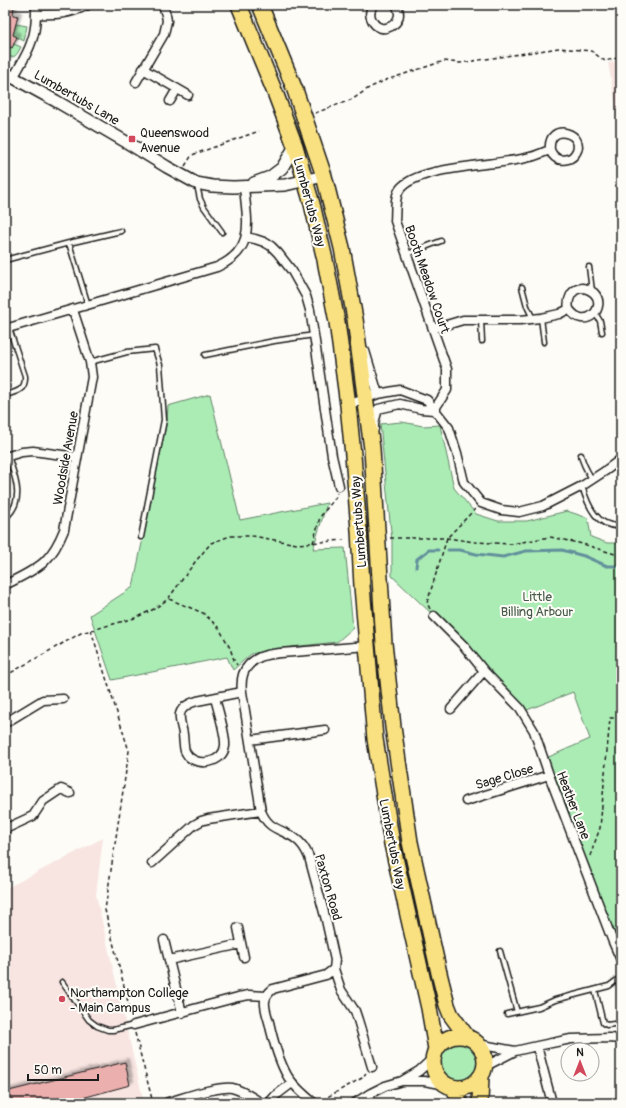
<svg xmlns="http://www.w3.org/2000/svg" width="626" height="1108" viewBox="0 0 626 1108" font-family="Pangolin,sans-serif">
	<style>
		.built { fill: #f8e5e1 }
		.green { fill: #abecb5; stroke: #648468 }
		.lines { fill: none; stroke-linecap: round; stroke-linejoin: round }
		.stream { stroke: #62909b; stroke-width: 3 }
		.building { fill: #ebb0ae; stroke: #1c1c1c; filter: url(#shadow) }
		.lane-casing { stroke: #1c1c1c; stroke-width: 7 }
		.street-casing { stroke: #1c1c1c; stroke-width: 11 }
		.secondary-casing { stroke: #1c1c1c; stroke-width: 14 }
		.highway-casing { stroke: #1c1c1c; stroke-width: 18 }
		.path { stroke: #1c1c1c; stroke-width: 1.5; stroke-dasharray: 4 3; stroke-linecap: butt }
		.lane { stroke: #fdfcf7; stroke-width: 4 }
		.street { stroke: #fdfcf7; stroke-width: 8 }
		.secondary { stroke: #fdfcf7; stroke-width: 11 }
		.highway { stroke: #f9e181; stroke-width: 15 }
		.poi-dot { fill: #d1495b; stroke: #fdfcf7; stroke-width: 1.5 }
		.labels { text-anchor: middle; stroke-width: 4; stroke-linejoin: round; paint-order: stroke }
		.street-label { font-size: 13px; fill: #1c1c1c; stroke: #fdfcf7 }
		.poi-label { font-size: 13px; fill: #1c1c1c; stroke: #fdfcf7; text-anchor: start }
		.park-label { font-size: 13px; fill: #475a4a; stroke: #fdfcf7 }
	</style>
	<defs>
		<filter id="shadow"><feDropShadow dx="3.5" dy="-3.5" stdDeviation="1" flood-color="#0004"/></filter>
	</defs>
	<rect width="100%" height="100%" fill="#fdfcf7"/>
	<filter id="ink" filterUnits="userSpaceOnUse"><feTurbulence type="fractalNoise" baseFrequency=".025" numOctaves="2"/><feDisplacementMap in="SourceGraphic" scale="8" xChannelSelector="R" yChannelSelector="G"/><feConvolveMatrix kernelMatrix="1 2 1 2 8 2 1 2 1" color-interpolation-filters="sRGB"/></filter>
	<g filter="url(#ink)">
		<!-- built -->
		<path class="built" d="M621,60V135L608,63Z
			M103,838L96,895L144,1103H5V889Z"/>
		<!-- green -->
		<path class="green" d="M16,24L27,26L24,41L6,32L11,27L15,28Z
			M14,44L21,47C16,56 15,59 5,56V50H6L8,46L12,48Z
			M210,394L240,520L327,503L313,549L345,548L353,628L337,642L272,649L251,654L233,670L227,657L112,680L90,615L133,587L167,420L168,406Z
			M402,422L423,426L440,425L454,488L476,514L498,521H527L567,511L588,518L591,537L607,543H621V959L544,759L590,739L573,692L522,712L455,636L392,576V541L380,424Z
			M438 1062a20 20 0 1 1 40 0a20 20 0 1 1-40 0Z"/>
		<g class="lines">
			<!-- stream -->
			<path class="stream" d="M448,550H460L476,554L503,557L526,551L562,550L584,556L607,566H621
				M416,567L417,559L429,550H438"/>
		</g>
		<!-- building -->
		<path class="building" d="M5,5H14L13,15L18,16L13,35L17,37L12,48L5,45Z
			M125,1062L130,1085L64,1103H8L5,1092Z"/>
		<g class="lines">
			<defs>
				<path id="lane" d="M197,185L200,199L204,207L222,232
					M69,243L88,305
					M407,254L441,241
					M5,260L69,243L121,231
					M589,267L592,291
					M522,287L527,306L533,319
					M595,313L600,321L602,332
					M541,318L544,342
					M481,320L482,341
					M205,355L274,341L314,335
					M90,362L127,352L155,349L160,365L164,420L141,537
					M5,395C17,392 26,390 25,376L9,328
					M581,455C583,465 587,471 592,479
					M582,486C588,506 597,528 621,526
					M5,518C26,501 15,477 8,456
					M500,951L517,1012
					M62,982L89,1020L97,1026L108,1030H113L134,1025
					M595,990L603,1023L607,1025L621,1023
					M507,1014L539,1007L555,1000L609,986L621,977"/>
				<path id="street" d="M373,5C370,10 369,15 372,20C380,38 408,23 396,5
					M36,14C57,15 69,14 88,5
					M143,69L188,95
					M13,78C19,67 27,55 31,43C36,31 36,18 36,5
					M136,82L164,34L167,21L166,15L163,5
					M170,101L177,89
					M246,237L255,239L264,242L271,246L278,253L292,271L306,296L310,310L314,335L332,456L339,486
					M5,329L217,267C256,250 247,221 244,187
					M433,329L463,320H520L541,318L559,314L569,309C567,300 571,289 582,288C586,288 590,290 594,293C608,307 585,332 569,309
					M365,351L378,394
					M348,405L378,394L400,390L427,400L449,428L457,453L464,482L481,503L501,510L519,512L543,506L582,486L605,471L621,459
					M434,410L447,390V369L395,221C396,211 394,197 400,189C419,165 499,166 530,157C537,156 543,152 550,150C547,120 589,134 575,154C570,161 558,162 553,155C552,154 551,152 550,150
					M374,429V423L378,409L400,404L421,409L434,410
					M5,457L22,452L33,451L77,457
					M5,585C37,568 50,565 64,530L92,377L90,362L73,310
					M434,616L464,646L484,671
					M215,698C218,710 226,735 225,746C223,763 199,767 188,756C187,754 186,753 185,751C183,744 184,736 182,729C181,724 179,719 180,714C182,706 190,703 197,701L242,692
					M451,709L484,671L520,708L534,731L549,775L613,942L621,960
					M5,723L43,700L63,699
					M250,740L325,730
					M466,801L549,775
					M5,829L33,816L43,801L61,789L70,793
					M152,863L194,825L201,821L208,819L261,811
					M238,928L244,957
					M164,940L182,1013
					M169,960L241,944
					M334,969L341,990L355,1011L358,1020L372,1067
					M134,1025L238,997L249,995L266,996
					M478,1044L515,1051
					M537,1046L552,1103
					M484,1067L515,1051L537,1046L571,1039L609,1038L621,1039
					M402,1081H424L447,1085
					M168,1102C183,1098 217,1086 232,1088C242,1090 253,1098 262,1103
					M269,1103L275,1096L292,1083
					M314,1103C304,1095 295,1087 288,1077C278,1060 273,1040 269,1022C267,1015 264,1007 265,1001C266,995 269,992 273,989L326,975L334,969L335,960L326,920L309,857C306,850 303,844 296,839C281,828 269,831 261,811L242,692C241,683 241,673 248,666C251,662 256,659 260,657C270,653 283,653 294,652C318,650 342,648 367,646
					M355,1103L371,1093L385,1086L402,1081L419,1071L433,1058"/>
				<path id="secondary" d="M5,73L56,101L128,143L167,167L196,183L212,186L233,187L285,185L324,176
					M254,183L270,177L282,168L295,146"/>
				<path id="highway" d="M239,5L276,95L295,146L312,204L325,260L337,322L348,405L353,455L359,530L362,586L375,739L392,844L429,1008L436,1049
					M260,5L295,90L324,176L342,248L355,319L372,449L384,643L393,727L410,842L439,973L447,1005L451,1015L467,1037
					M433 1062a26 26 0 1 1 52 0a26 26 0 1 1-52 0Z
					M454,1088L460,1103
					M480,1103L481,1076"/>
			</defs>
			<!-- lane casing -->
			<use href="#lane" class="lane-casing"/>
			<!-- street casing -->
			<use href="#street" class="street-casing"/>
			<!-- secondary casing -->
			<use href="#secondary" class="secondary-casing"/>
			<!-- highway casing -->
			<use href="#highway" class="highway-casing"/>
			<!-- path -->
			<path class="path" d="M315,113L353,99L369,88L386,80L444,61L460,63L559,48L591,51L605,61L621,57
				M185,166L192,155L259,131
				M390,538H447L475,542L511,544L550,537L583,544L621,556
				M313,543L320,517L336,497L337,493
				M169,599L203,613L219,628L230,648L234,660L237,665
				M430,609L427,603L447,538L475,509
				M91,630L129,751L105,910L132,1018
				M5,676L81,633L135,618L154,609L168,599L195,562L211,543L230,536H253L297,544L344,540
				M590,856L600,828L610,718H621
				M135,1033L153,1103
				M322,1100L362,1078L366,1073"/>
			<!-- lane -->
			<use href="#lane" class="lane"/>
			<!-- street -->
			<use href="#street" class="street"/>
			<!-- secondary -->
			<use href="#secondary" class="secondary"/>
			<!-- highway -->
			<use href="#highway" class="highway"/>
		</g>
	</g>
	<!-- markers -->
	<g class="poi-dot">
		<rect x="128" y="135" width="8" height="8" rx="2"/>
		<circle cx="62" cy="999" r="4"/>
	</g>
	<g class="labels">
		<!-- street labels -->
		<g class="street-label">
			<text transform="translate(77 97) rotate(30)" y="5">Lumbertubs Lane</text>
			<text transform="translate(310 202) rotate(75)" y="5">Lumbertubs Way</text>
			<text transform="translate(428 279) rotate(71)" y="5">Booth Meadow Court</text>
			<text transform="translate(65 458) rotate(-80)" y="5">Woodside Avenue</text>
			<text transform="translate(358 522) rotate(-94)" y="5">Lumbertubs Way</text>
			<text transform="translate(504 776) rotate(-17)" y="5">Sage Close</text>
			<text transform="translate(574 805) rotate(69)" y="5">Heather Lane</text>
			<text transform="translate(393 844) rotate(79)" y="5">Lumbertubs Way</text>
			<text transform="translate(329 887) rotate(74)" y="5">Paxton Road</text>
		</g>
		<!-- poi labels -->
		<g class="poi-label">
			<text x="140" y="137">Queenswood<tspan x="140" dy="15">Avenue</tspan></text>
			<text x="70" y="997">Northampton College<tspan x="70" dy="15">- Main Campus</tspan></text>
		</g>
		<!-- park labels -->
		<g class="park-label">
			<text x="537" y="601">Little<tspan x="537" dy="15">Billing Arbour</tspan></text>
		</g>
	</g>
	<!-- margin -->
	<rect width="626" height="1108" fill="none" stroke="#fdfcf7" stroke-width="20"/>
	<rect x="10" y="10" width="606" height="1088" fill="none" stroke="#1c1c1c" stroke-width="1.5" filter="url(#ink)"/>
	<!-- north arrow -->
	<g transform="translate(580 1062)"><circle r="19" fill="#fdfcf7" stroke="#a3a29f"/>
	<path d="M0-3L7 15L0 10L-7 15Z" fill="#d1495b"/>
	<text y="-6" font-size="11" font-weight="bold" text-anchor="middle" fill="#1c1c1c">N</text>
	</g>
	<!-- scale -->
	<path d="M28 1074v6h70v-6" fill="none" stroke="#1c1c1c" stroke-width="2"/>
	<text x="34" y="1074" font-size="12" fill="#1c1c1c" stroke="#fdfcf7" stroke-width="3" paint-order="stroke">50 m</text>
</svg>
